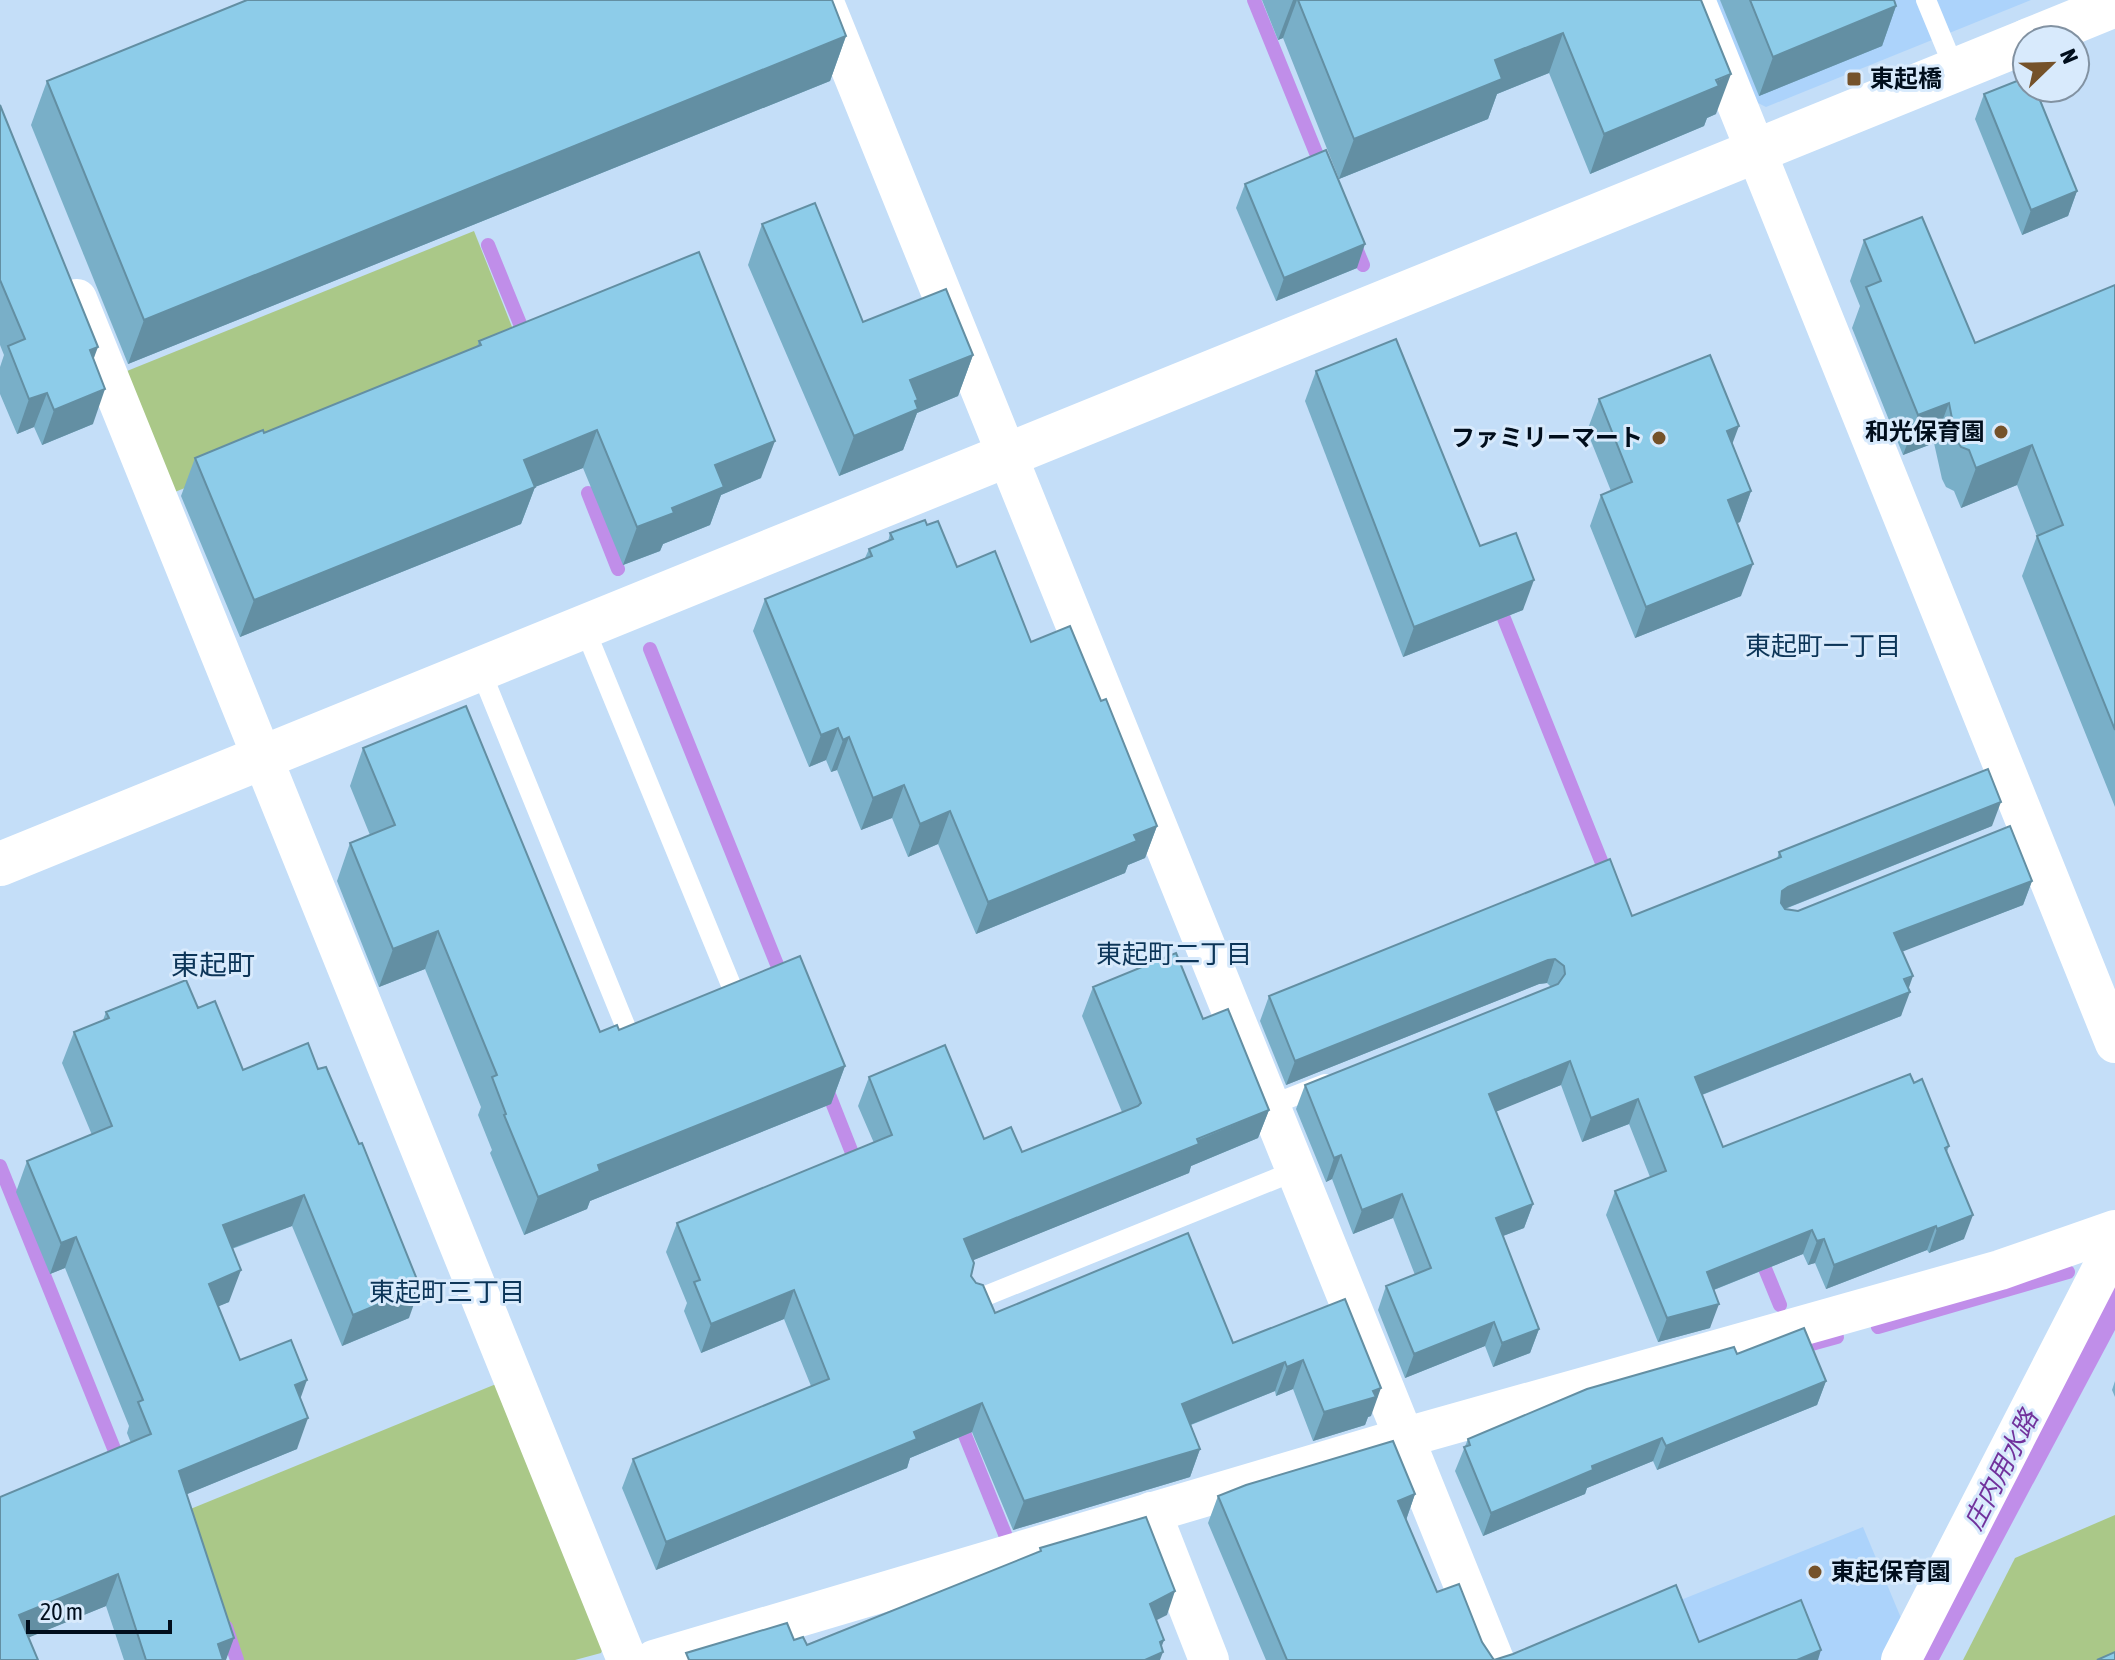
<svg xmlns="http://www.w3.org/2000/svg" width="2115" height="1660" viewBox="0 0 2115 1660" font-family="'Asap Condensed','Noto Sans JP',sans-serif">
<rect width="100%" height="100%" fill="#c4def8"/>
<g fill="#acd3fb">
<path d="M 1711,0 L 2031,0 L 1766,107 L 1752,100 Z"/>
<path d="M 1863,1527 L 1901,1618 L 1885,1660 L 1531,1660 Z"/>
</g>
<g fill="#aac888">
<path d="M 474,231 L 522,352 L 170,494 L 122,373 Z"/>
<path d="M 501,1382 L 607,1638 L 601,1653 L 575,1660 L 239,1660 L 188,1510 Z"/>
<path d="M 2115,1515 L 2115,1654 L 2102,1660 L 1963,1660 L 2015,1558 Z"/>
</g>
<path fill="#c08ee9" d="M 2115,1285 L 2115,1330 L 1939,1660 L 1918,1660 Z"/>
<g fill="none" stroke-linecap="round" stroke-linejoin="round">
<g stroke="#c08ee9" stroke-width="14">
<path d="M 1254,0 L 1323,170"/>
<path d="M 1353,241 L 1363,265"/>
<path d="M 488,245 L 527,341"/>
<path d="M 588,493 L 618,569"/>
<path d="M 1497,601 L 1608,878"/>
<path d="M 650,649 L 784,982"/>
<path d="M 826,1087 L 858,1168"/>
<path d="M 0,1166 L 121,1466"/>
<path d="M 1759,1254 L 1780,1305"/>
<path d="M 1878,1327 L 2068,1272"/>
<path d="M 1797,1348 L 1837,1337"/>
<path d="M 958,1418 L 1005,1534"/>
<path d="M 226,1627 L 237,1660"/>
</g>
<g stroke="#fff" stroke-width="20">
<path d="M 1926,0 L 1955,70"/>
<path d="M 584,627 L 736,997"/>
<path d="M 480,669 L 631,1040"/>
<path d="M 1269,1106 L 1325,1084"/>
<path d="M 973,1301 L 1295,1171"/>
</g>
<g stroke="#fff" stroke-width="40">
<path d="M 823,0 L 1494,1660"/>
<path d="M 1695,0 L 2115,1043"/>
<path d="M 77,299 L 627,1660"/>
<path d="M 1151,1512 L 1209,1660"/>
<path d="M 654,1660 L 1403,1438 L 2000,1270 L 2115,1230"/>
<path d="M 1901,1660 L 2105,1263 L 2115,1255"/>
</g>
<g stroke="#fff" stroke-width="44">
<path d="M 2029,40 L 2115,5"/>
<path d="M 0,864 L 2027,41"/>
</g>
</g>
<g fill="#79afc8">
<path d="M 1262,0 L 1701,0 L 1716,114 L 1707,118 L 1704,126 L 1590,174 L 1549,73 L 1497,94 L 1488,119 L 1339,179 L 1283,38 L 1278,40 Z"/>
<path d="M 1720,0 L 1894,0 L 1896,6 L 1882,46 L 1759,96 Z"/>
<path d="M 846,36 L 830,81 L 128,364 L 31,125 L 47,81 Z"/>
<path d="M 1984,94 L 2077,191 L 2068,216 L 2022,235 L 1975,119 Z"/>
<path d="M 0,105 L 93,359 L 93,424 L 42,445 L 34,427 L 17,434 L 0,394 L 0,367 L 4,355 L 0,345 Z"/>
<path d="M 1245,184 L 1357,268 L 1276,301 L 1236,208 Z"/>
<path d="M 762,224 L 863,322 L 973,355 L 958,396 L 917,413 L 903,450 L 839,476 L 748,265 Z"/>
<path d="M 1864,240 L 1975,343 L 2115,285 L 2115,807 L 2022,576 L 2037,536 L 2017,485 L 1961,508 L 1954,491 L 1946,487 L 1942,479 L 1934,443 L 1903,455 L 1852,328 L 1860,306 L 1850,281 Z"/>
<path d="M 479,341 L 761,478 L 721,495 L 710,525 L 663,544 L 660,551 L 623,565 L 583,468 L 535,487 L 521,524 L 240,637 L 181,496 L 195,458 L 264,433 L 477,347 Z"/>
<path d="M 1316,371 L 1523,610 L 1403,657 L 1305,401 Z"/>
<path d="M 1599,399 L 1732,445 L 1751,491 L 1740,522 L 1737,523 L 1741,596 L 1635,638 L 1590,526 L 1601,495 L 1611,491 L 1587,431 Z"/>
<path d="M 927,525 L 957,567 L 1031,642 L 1101,701 L 1157,826 L 1145,858 L 1128,865 L 1125,873 L 976,934 L 938,844 L 908,857 L 892,818 L 861,830 L 837,770 L 831,772 L 826,760 L 809,767 L 753,631 L 765,599 L 865,558 L 869,549 L 888,542 L 890,533 Z"/>
<path d="M 363,748 L 600,1032 L 619,1030 L 845,1066 L 831,1104 L 590,1201 L 587,1209 L 524,1235 L 490,1153 L 492,1150 L 478,1115 L 481,1107 L 425,969 L 379,987 L 337,881 L 350,843 L 370,835 L 350,786 Z"/>
<path d="M 1992,826 L 1785,909 L 1798,911 L 2032,881 L 2023,905 L 1902,951 L 1908,988 L 1901,1016 L 1702,1095 L 1723,1147 L 1914,1083 L 1949,1146 L 1947,1152 L 1964,1239 L 1929,1253 L 1927,1250 L 1826,1289 L 1815,1263 L 1808,1265 L 1803,1254 L 1714,1290 L 1710,1328 L 1658,1342 L 1606,1215 L 1615,1191 L 1650,1177 L 1629,1124 L 1582,1142 L 1561,1085 L 1496,1111 L 1533,1204 L 1524,1228 L 1503,1236 L 1539,1329 L 1530,1353 L 1493,1367 L 1485,1346 L 1405,1378 L 1378,1310 L 1386,1286 L 1415,1275 L 1393,1218 L 1353,1234 L 1332,1179 L 1326,1182 L 1296,1109 L 1305,1085 L 1551,987 L 1547,983 L 1539,984 L 1286,1085 L 1260,1021 L 1269,996 L 1632,916 L 1777,859 L 1779,852 Z"/>
<path d="M 1093,987 L 1203,1019 L 1269,1110 L 1258,1138 L 1191,1166 L 1189,1173 L 973,1260 L 971,1276 L 995,1313 L 1233,1343 L 1345,1299 L 1371,1416 L 1368,1417 L 1365,1425 L 1313,1441 L 1293,1389 L 1276,1396 L 1275,1391 L 1191,1425 L 1200,1449 L 1190,1477 L 1013,1530 L 972,1432 L 910,1458 L 907,1468 L 656,1570 L 622,1488 L 633,1459 L 811,1386 L 784,1319 L 701,1353 L 684,1311 L 687,1303 L 666,1252 L 677,1223 L 874,1143 L 858,1106 L 869,1077 L 984,1139 L 1022,1152 L 1122,1112 L 1082,1016 Z"/>
<path d="M 198,1008 L 243,1070 L 409,1318 L 342,1346 L 292,1226 L 232,1249 L 229,1302 L 218,1306 L 240,1360 L 300,1398 L 297,1449 L 187,1494 L 226,1660 L 124,1660 L 106,1606 L 29,1637 L 0,1660 L 131,1443 L 127,1433 L 129,1426 L 65,1268 L 50,1274 L 16,1192 L 27,1161 L 92,1135 L 62,1063 L 74,1032 L 103,1020 L 106,1012 Z"/>
<path d="M 1737,1354 L 1826,1381 L 1817,1405 L 1657,1470 L 1653,1461 L 1587,1488 L 1585,1494 L 1483,1536 L 1455,1471 L 1468,1439 Z"/>
<path d="M 2115,1381 L 2115,1397 L 2112,1390 Z"/>
<path d="M 1415,1494 L 1406,1520 L 1437,1592 L 1482,1642 L 1494,1660 L 1699,1642 L 1818,1660 L 1266,1660 L 1208,1523 L 1218,1496 Z"/>
</g>
<g fill="#638fa3">
<path d="M 1293,0 L 1297,0 L 1283,38 L 1278,40 Z"/>
<path d="M 1896,6 L 1882,46 L 1759,96 L 1773,57 Z"/>
<path d="M 1563,33 L 1549,73 L 1497,94 L 1488,119 L 1339,179 L 1354,139 L 1495,60 Z"/>
<path d="M 846,36 L 830,81 L 128,364 L 144,320 Z"/>
<path d="M 1731,74 L 1716,114 L 1707,118 L 1704,126 L 1590,174 L 1604,134 Z"/>
<path d="M 2077,191 L 2068,216 L 2022,235 L 2031,210 Z"/>
<path d="M 1365,244 L 1357,268 L 1276,301 L 1284,278 Z"/>
<path d="M 98,347 L 85,382 L 90,350 Z"/>
<path d="M 973,355 L 958,396 L 917,413 L 903,450 L 839,476 L 854,436 L 910,380 Z"/>
<path d="M 105,389 L 93,424 L 42,445 L 54,410 Z"/>
<path d="M 47,393 L 34,427 L 17,434 L 29,399 Z"/>
<path d="M 1949,403 L 1934,443 L 1903,455 L 1918,415 Z"/>
<path d="M 1739,426 L 1727,458 L 1727,431 Z"/>
<path d="M 597,430 L 583,468 L 535,487 L 521,524 L 240,637 L 254,600 L 524,460 Z"/>
<path d="M 775,441 L 761,478 L 721,495 L 710,525 L 663,544 L 660,551 L 623,565 L 637,527 L 672,508 L 715,465 Z"/>
<path d="M 2032,445 L 2017,485 L 1961,508 L 1976,468 Z"/>
<path d="M 1751,491 L 1740,522 L 1717,532 L 1728,500 Z"/>
<path d="M 1753,564 L 1741,596 L 1635,638 L 1646,607 Z"/>
<path d="M 1534,580 L 1523,610 L 1403,657 L 1414,627 Z"/>
<path d="M 838,728 L 826,760 L 809,767 L 821,735 Z"/>
<path d="M 849,737 L 837,770 L 831,772 L 843,740 Z"/>
<path d="M 904,785 L 892,818 L 861,830 L 873,798 Z"/>
<path d="M 2001,802 L 1992,826 L 1779,911 L 1782,891 L 1788,887 Z"/>
<path d="M 950,811 L 938,844 L 908,857 L 920,824 Z"/>
<path d="M 1157,826 L 1145,858 L 1128,865 L 1125,873 L 976,934 L 988,902 L 1134,835 Z"/>
<path d="M 2032,881 L 2023,905 L 1886,958 L 1894,933 Z"/>
<path d="M 438,931 L 425,969 L 379,987 L 393,949 Z"/>
<path d="M 1555,959 L 1547,983 L 1539,984 L 1286,1085 L 1295,1061 L 1548,960 Z"/>
<path d="M 1913,976 L 1907,993 L 1910,992 L 1901,1016 L 1686,1101 L 1695,1077 Z"/>
<path d="M 1570,1061 L 1561,1085 L 1481,1118 L 1489,1094 Z"/>
<path d="M 845,1066 L 831,1104 L 590,1201 L 587,1209 L 524,1235 L 538,1197 L 598,1165 Z"/>
<path d="M 1638,1099 L 1629,1124 L 1582,1142 L 1591,1118 Z"/>
<path d="M 1269,1110 L 1258,1138 L 1191,1166 L 1189,1173 L 954,1268 L 964,1239 Z"/>
<path d="M 1341,1155 L 1332,1179 L 1326,1182 L 1334,1158 Z"/>
<path d="M 1402,1194 L 1393,1218 L 1353,1234 L 1362,1210 Z"/>
<path d="M 304,1195 L 292,1226 L 211,1256 L 223,1225 Z"/>
<path d="M 1533,1204 L 1524,1228 L 1487,1242 L 1496,1218 Z"/>
<path d="M 1973,1215 L 1964,1239 L 1929,1253 L 1937,1229 Z"/>
<path d="M 1936,1226 L 1927,1250 L 1826,1289 L 1834,1265 Z"/>
<path d="M 1812,1230 L 1803,1254 L 1698,1296 L 1707,1272 Z"/>
<path d="M 76,1237 L 65,1268 L 50,1274 L 61,1243 Z"/>
<path d="M 1824,1239 L 1815,1263 L 1808,1265 L 1817,1241 Z"/>
<path d="M 241,1270 L 229,1302 L 198,1315 L 209,1284 Z"/>
<path d="M 420,1287 L 409,1318 L 342,1346 L 353,1315 Z"/>
<path d="M 794,1290 L 784,1319 L 701,1353 L 711,1324 Z"/>
<path d="M 1719,1304 L 1710,1328 L 1658,1342 L 1667,1318 Z"/>
<path d="M 1494,1322 L 1485,1346 L 1405,1378 L 1414,1354 Z"/>
<path d="M 1539,1329 L 1530,1353 L 1493,1367 L 1502,1343 Z"/>
<path d="M 1303,1360 L 1293,1389 L 1276,1396 L 1287,1367 Z"/>
<path d="M 1285,1362 L 1275,1391 L 1172,1432 L 1182,1404 Z"/>
<path d="M 307,1380 L 296,1411 L 295,1385 Z"/>
<path d="M 1826,1381 L 1817,1405 L 1657,1470 L 1666,1446 Z"/>
<path d="M 1381,1388 L 1371,1416 L 1368,1417 L 1365,1425 L 1313,1441 L 1324,1412 Z"/>
<path d="M 982,1403 L 972,1432 L 910,1458 L 907,1468 L 656,1570 L 666,1542 Z"/>
<path d="M 308,1418 L 297,1449 L 168,1502 L 179,1471 Z"/>
<path d="M 1662,1438 L 1653,1461 L 1587,1488 L 1585,1494 L 1483,1536 L 1491,1513 L 1592,1466 Z"/>
<path d="M 1200,1449 L 1190,1477 L 1013,1530 L 1024,1501 Z"/>
<path d="M 1415,1494 L 1406,1520 L 1398,1501 Z"/>
<path d="M 118,1574 L 106,1606 L 8,1646 L 19,1615 Z"/>
<path d="M 1175,1591 L 1167,1615 L 1141,1628 L 1150,1604 Z"/>
<path d="M 234,1638 L 226,1660 L 212,1660 L 218,1644 Z"/>
<path d="M 1164,1640 L 1159,1654 L 1163,1652 L 1160,1660 L 1145,1660 L 1160,1642 Z"/>
<path d="M 1821,1650 L 1818,1660 L 1797,1660 Z"/>
</g>
<g fill="#8dcce9" stroke="#638fa3" stroke-width="2">
<path d="M 247,0 L 832,0 L 846,36 L 144,320 L 47,81 Z"/>
<path d="M 1298,0 L 1701,0 L 1731,74 L 1716,80 L 1719,86 L 1604,134 L 1563,33 L 1495,60 L 1502,79 L 1354,139 Z"/>
<path d="M 1750,0 L 1894,0 L 1896,6 L 1773,57 Z"/>
<path d="M 2027,77 L 2027,88 L 2035,88 L 2077,191 L 2031,210 L 1984,94 Z"/>
<path d="M 0,105 L 98,347 L 90,350 L 105,389 L 54,410 L 47,393 L 29,399 L 8,346 L 25,339 L 0,280 Z"/>
<path d="M 1326,150 L 1365,244 L 1284,278 L 1245,184 Z"/>
<path d="M 815,203 L 863,322 L 946,289 L 973,355 L 910,380 L 918,400 L 915,401 L 918,409 L 854,436 L 762,224 Z"/>
<path d="M 1922,217 L 1975,343 L 2115,285 L 2115,730 L 2037,536 L 2063,525 L 2032,445 L 1976,468 L 1969,450 L 1961,447 L 1956,439 L 1949,403 L 1918,415 L 1866,287 L 1881,281 L 1864,240 Z"/>
<path d="M 699,252 L 775,441 L 715,465 L 724,487 L 672,508 L 674,513 L 637,527 L 597,430 L 524,460 L 535,487 L 254,600 L 195,458 L 263,430 L 264,433 L 481,345 L 479,341 Z"/>
<path d="M 1396,339 L 1480,546 L 1516,533 L 1534,580 L 1414,627 L 1316,371 Z"/>
<path d="M 1710,355 L 1739,426 L 1727,431 L 1751,491 L 1728,500 L 1753,564 L 1646,607 L 1601,495 L 1632,482 L 1599,399 Z"/>
<path d="M 925,520 L 927,525 L 938,521 L 957,567 L 995,551 L 1031,642 L 1070,626 L 1101,701 L 1106,699 L 1157,826 L 1134,835 L 1137,841 L 988,902 L 950,811 L 920,824 L 904,785 L 873,798 L 849,737 L 843,740 L 838,728 L 821,735 L 765,599 L 872,556 L 869,549 L 893,539 L 890,533 Z"/>
<path d="M 466,706 L 600,1032 L 617,1025 L 619,1030 L 800,956 L 845,1066 L 598,1165 L 600,1171 L 538,1197 L 504,1115 L 506,1114 L 492,1077 L 497,1075 L 438,931 L 393,949 L 350,843 L 395,825 L 363,748 Z"/>
<path d="M 1988,769 L 2001,802 L 1788,887 L 1782,891 L 1781,903 L 1785,909 L 1798,911 L 2010,826 L 2032,881 L 1894,933 L 1913,976 L 1904,979 L 1910,992 L 1695,1077 L 1723,1147 L 1910,1074 L 1914,1083 L 1922,1079 L 1949,1146 L 1945,1148 L 1973,1215 L 1937,1229 L 1936,1226 L 1834,1265 L 1824,1239 L 1817,1241 L 1812,1230 L 1707,1272 L 1719,1304 L 1667,1318 L 1615,1191 L 1666,1171 L 1638,1099 L 1591,1118 L 1570,1061 L 1489,1094 L 1533,1204 L 1496,1218 L 1539,1329 L 1502,1343 L 1494,1322 L 1414,1354 L 1386,1286 L 1431,1268 L 1402,1194 L 1362,1210 L 1341,1155 L 1334,1158 L 1305,1085 L 1558,984 L 1565,974 L 1564,966 L 1555,959 L 1548,960 L 1295,1061 L 1269,996 L 1610,859 L 1632,916 L 1781,857 L 1779,852 Z"/>
<path d="M 1176,953 L 1203,1019 L 1228,1009 L 1269,1110 L 1197,1139 L 1199,1144 L 964,1239 L 974,1263 L 971,1276 L 976,1283 L 983,1285 L 995,1313 L 1188,1233 L 1233,1343 L 1345,1299 L 1381,1388 L 1373,1391 L 1376,1397 L 1324,1412 L 1303,1360 L 1287,1367 L 1285,1362 L 1182,1404 L 1200,1449 L 1024,1501 L 982,1403 L 914,1432 L 917,1439 L 666,1542 L 633,1459 L 829,1379 L 794,1290 L 711,1324 L 694,1282 L 700,1280 L 677,1223 L 892,1135 L 869,1077 L 945,1045 L 984,1139 L 1011,1127 L 1022,1152 L 1138,1106 L 1141,1103 L 1093,987 Z"/>
<path d="M 186,980 L 198,1008 L 215,1001 L 243,1070 L 308,1043 L 318,1069 L 326,1067 L 359,1144 L 362,1143 L 420,1287 L 353,1315 L 304,1195 L 223,1225 L 241,1270 L 209,1284 L 240,1360 L 291,1340 L 307,1380 L 295,1385 L 308,1418 L 179,1471 L 234,1638 L 218,1644 L 223,1660 L 146,1660 L 118,1574 L 19,1615 L 38,1660 L 0,1660 L 0,1497 L 151,1434 L 138,1402 L 143,1400 L 76,1237 L 61,1243 L 27,1161 L 112,1126 L 74,1032 L 109,1018 L 106,1012 Z"/>
<path d="M 1804,1328 L 1826,1381 L 1666,1446 L 1662,1438 L 1592,1466 L 1593,1470 L 1491,1513 L 1464,1447 L 1470,1445 L 1468,1439 L 1587,1389 L 1734,1347 L 1737,1354 Z"/>
<path d="M 1393,1441 L 1415,1494 L 1398,1501 L 1437,1592 L 1459,1584 L 1482,1642 L 1494,1660 L 1513,1654 L 1676,1585 L 1699,1642 L 1801,1600 L 1821,1650 L 1797,1660 L 1287,1660 L 1218,1496 L 1246,1485 Z"/>
<path d="M 1146,1517 L 1175,1591 L 1150,1604 L 1164,1640 L 1160,1642 L 1163,1652 L 1145,1660 L 689,1660 L 686,1653 L 787,1623 L 794,1640 L 803,1637 L 807,1645 L 1041,1551 L 1040,1548 Z"/>
<path d="M 2115,1652 L 2115,1660 L 2097,1660 Z"/>
</g>
<g fill="#75522a" stroke="#d8eafc" stroke-width="3">
<rect x="1846" y="71" width="16" height="16" rx="4"/>
<circle cx="2001" cy="432" r="8"/>
<circle cx="1659" cy="438" r="8"/>
<circle cx="1815" cy="1572" r="8"/>
</g>
<g text-anchor="middle" stroke-width="6" stroke-linejoin="round" paint-order="stroke">
<g font-size="24" font-weight="bold" fill="#010e1c" stroke="#d8eafc" text-anchor="start">
<text x="1870" y="87">東起橋</text>
<text x="1985" y="440" text-anchor="end">和光保育園</text>
<text x="1643" y="446" text-anchor="end">ファミリーマート</text>
<text x="1831" y="1580">東起保育園</text>
</g>
<g font-size="26" fill="#0c3558" stroke="#d8eafc">
<text x="1823" y="655">東起町一丁目</text>
<text x="1174" y="963">東起町二丁目</text>
<text x="447" y="1301">東起町三丁目</text>
</g>
<g font-size="26" font-style="italic" fill="#71329c" stroke="#d8eafc">
<text transform="translate(2001 1470) rotate(-63)" y="9">庄内用水路</text>
</g>
<g font-size="28" fill="#0c3558" stroke="#d8eafc">
<text x="213" y="975">東起町</text>
</g>
</g>
<g transform="translate(2051 64) rotate(67)"><circle r="38" fill="#d8eafc" stroke="#8292a2" stroke-width="2"/>
<path d="M0-6L14 30L0 20L-14 30Z" fill="#75522a"/>
<text y="-12" font-size="22" font-weight="bold" text-anchor="middle" fill="#010e1c">N</text>
</g>
<path d="M28 1620v12h142v-12" fill="none" stroke="#010e1c" stroke-width="4"/>
<text x="40" y="1620" font-size="24" fill="#010e1c" stroke="#d8eafc" stroke-width="6" paint-order="stroke">20 m</text>
</svg>
